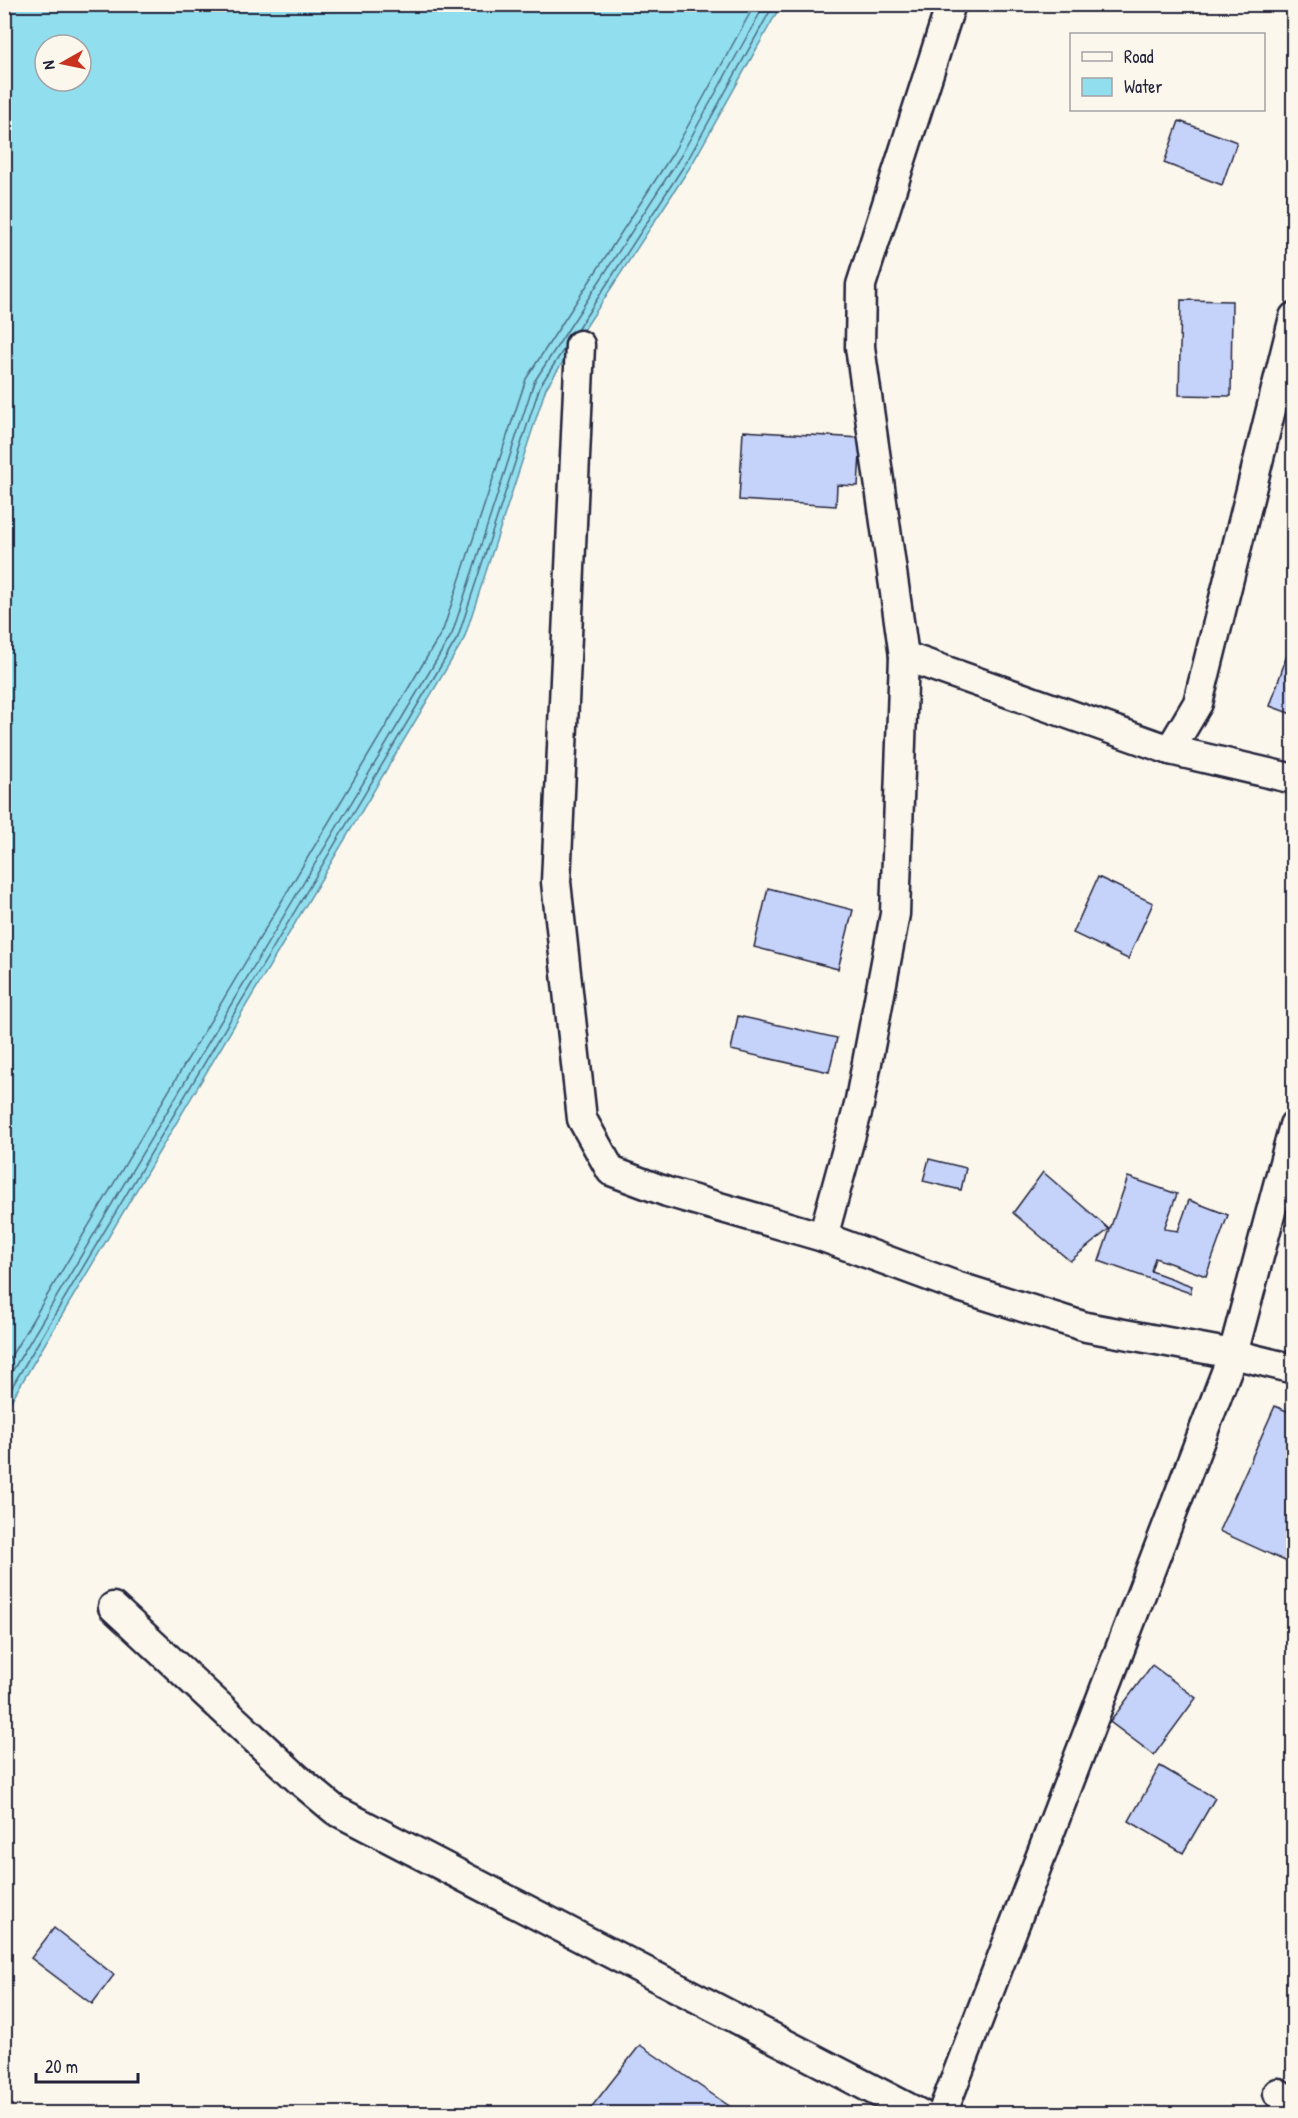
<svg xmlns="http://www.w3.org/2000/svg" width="1298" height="2118" viewBox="0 0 1298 2118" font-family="'Patrick Hand',sans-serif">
<rect width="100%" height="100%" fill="#fbf7ec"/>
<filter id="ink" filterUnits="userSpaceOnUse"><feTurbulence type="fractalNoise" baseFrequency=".0167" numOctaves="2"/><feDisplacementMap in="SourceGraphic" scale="12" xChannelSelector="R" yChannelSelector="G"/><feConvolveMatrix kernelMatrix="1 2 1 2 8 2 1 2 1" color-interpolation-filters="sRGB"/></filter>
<g filter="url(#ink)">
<path fill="#90deee" stroke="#6493a6" stroke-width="1.5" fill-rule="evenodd" d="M 5,5 L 781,5 L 692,164 L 546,388 L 464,639 L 5,1411 ZM 45,45 L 81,45 L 81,81 L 45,81 Z"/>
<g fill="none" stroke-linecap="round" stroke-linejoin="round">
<g stroke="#4e6d83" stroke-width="1.5">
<path d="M 577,330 L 687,161 L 774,4"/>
<path d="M 4,1368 L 443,630 L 526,379 L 673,153 L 755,4"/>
<path d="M 4,1385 L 452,634 L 534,382 L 680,157 L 765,4"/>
<path d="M 4,1400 L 458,637 L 540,386 L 564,349"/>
</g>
</g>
<g fill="#c5d2f9" stroke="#22223b" stroke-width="1.5">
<path d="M 1179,121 L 1237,142 L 1222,185 L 1164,163 Z"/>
<path d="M 1181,300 L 1232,301 L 1231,396 L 1179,395 Z"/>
<path d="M 743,431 L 861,438 L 858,486 L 837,485 L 836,506 L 739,500 Z"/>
<path d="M 1288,652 L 1294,654 L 1294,715 L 1270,706 Z"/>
<path d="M 1098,877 L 1153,903 L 1128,959 L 1073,933 Z"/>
<path d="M 768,888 L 853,910 L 838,969 L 754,947 Z"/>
<path d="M 738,1016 L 837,1038 L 829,1072 L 731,1050 Z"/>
<path d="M 929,1159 L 966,1168 L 961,1190 L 923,1181 Z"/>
<path d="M 1043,1172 L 1109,1229 L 1070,1261 L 1013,1213 Z"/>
<path d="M 1128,1177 L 1177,1194 L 1164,1229 L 1178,1231 L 1189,1200 L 1228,1215 L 1206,1276 L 1155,1258 L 1151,1271 L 1192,1286 L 1190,1293 L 1099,1261 Z"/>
<path d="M 1275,1406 L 1294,1414 L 1294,1565 L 1219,1531 Z"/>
<path d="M 1152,1665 L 1196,1698 L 1154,1755 L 1110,1722 Z"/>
<path d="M 1160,1766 L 1215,1798 L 1183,1853 L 1129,1821 Z"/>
<path d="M 54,1928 L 114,1975 L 92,2004 L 31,1958 Z"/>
<path d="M 640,2045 L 741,2114 L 586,2114 Z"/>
</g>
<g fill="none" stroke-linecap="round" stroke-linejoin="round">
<g stroke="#22223b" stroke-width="33">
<g id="minor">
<path d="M 580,345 L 556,882 L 582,1119 L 611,1171 L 667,1192 L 823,1237 L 956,1286 L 1086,1327 L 1233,1354 L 1294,1369"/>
<path d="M 904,656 L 1170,750 L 1294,779"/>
<path d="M 1170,750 L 1198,703 L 1294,317"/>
<path d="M 823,1237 L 859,1105 L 895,914 L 904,656 L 860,347 L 861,285 L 951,4"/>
<path d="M 113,1607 L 298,1779 L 335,1810 L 920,2114"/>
<path d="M 1278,2093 L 1294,2104"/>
<path d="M 942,2114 L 1233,1354 L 1294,1125"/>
</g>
</g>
<use href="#minor" stroke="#fbf7ec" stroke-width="28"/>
</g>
</g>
<rect width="1298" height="2118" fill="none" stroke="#fbf7ec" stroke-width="24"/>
<rect x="12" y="12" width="1274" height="2094" fill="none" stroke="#22223b" stroke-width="2" filter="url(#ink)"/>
<rect x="1070" y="33" width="195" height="78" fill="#fbf7ec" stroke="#a4a2a5" stroke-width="1.5"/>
<rect x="1082" y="52" width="30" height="9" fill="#fbf7ec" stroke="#a4a2a5" stroke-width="1.5"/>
<text x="1124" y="63" font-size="18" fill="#22223b">Road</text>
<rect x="1082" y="78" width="30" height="18" fill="#90deee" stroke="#a4a2a5" stroke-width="1.5"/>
<text x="1124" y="93" font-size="18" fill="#22223b">Water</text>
<g transform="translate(63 63) rotate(261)"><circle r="28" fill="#fbf7ec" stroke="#a4a2a5" stroke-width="1.5"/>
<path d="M0-4.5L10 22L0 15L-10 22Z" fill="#c8321e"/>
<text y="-9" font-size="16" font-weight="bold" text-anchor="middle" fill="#22223b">N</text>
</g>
<path d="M36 2073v9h102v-9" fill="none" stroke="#22223b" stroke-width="3"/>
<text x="45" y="2073" font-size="18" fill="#22223b" stroke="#fbf7ec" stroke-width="4.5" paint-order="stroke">20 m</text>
</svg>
